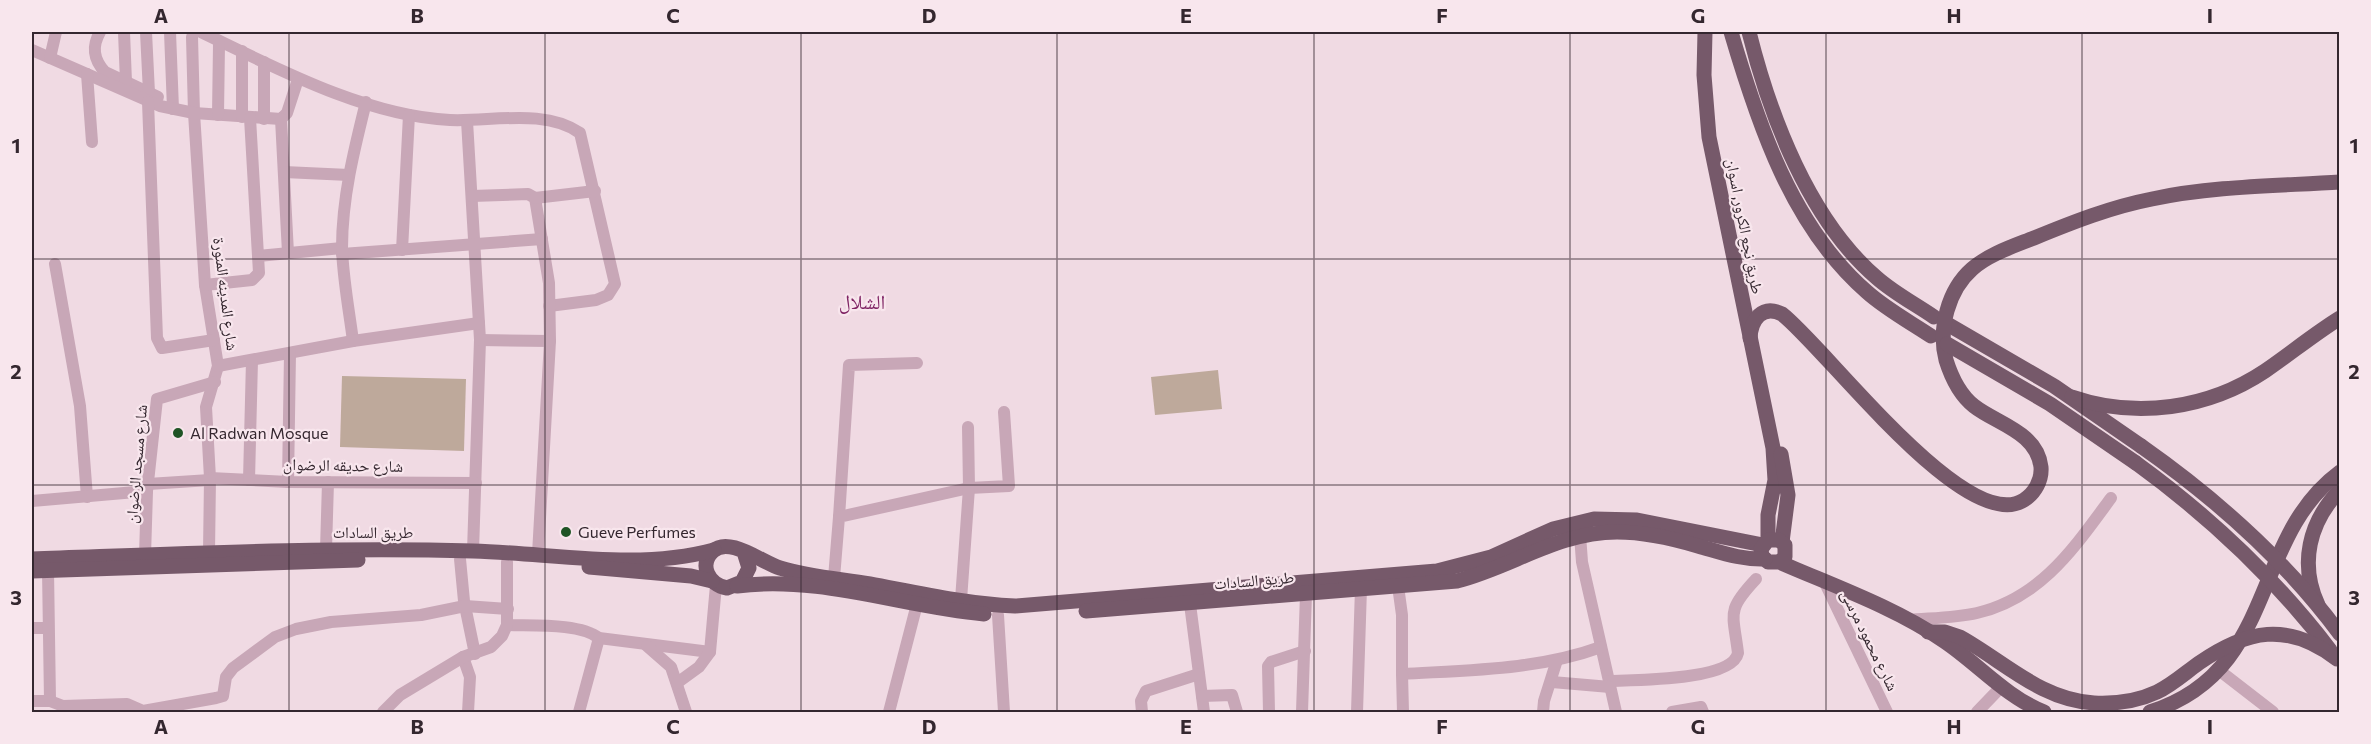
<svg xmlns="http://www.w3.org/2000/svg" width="2371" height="744" viewBox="0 0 2371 744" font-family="Commissioner,'Noto Naskh Arabic',sans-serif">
<rect width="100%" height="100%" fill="#f0dae3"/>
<g fill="#bea99b">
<path d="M 1218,370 L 1222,409 L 1155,415 L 1151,377 Z"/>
<path d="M 342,376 L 466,379 L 464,451 L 340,447 Z"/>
</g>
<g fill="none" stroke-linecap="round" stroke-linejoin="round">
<g stroke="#c8a7b7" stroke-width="12">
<path d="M 100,32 C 92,46 93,59 105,72 L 158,97"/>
<path d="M 124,32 L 126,82"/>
<path d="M 146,32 L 149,93"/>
<path d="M 170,32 L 173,109"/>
<path d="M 201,32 C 276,68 366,116 450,120 C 490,122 545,108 580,133 L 615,284 L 608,295 L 596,300 L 549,306"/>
<path d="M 192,37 L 194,113 L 205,285 L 218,366 L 206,407 L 210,478 L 209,553"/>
<path d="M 32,50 L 160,106 L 194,113 L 281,119 L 287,113 L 298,79"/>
<path d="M 242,51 L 242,117"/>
<path d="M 50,58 L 56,32"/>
<path d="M 264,62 L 264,119"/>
<path d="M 87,74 L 92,142"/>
<path d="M 148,102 L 157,338 L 162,348 L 214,340"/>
<path d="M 218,115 L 219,44"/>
<path d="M 281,119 L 288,253"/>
<path d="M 467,121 L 480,340 L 473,551"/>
<path d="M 284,172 L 349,175"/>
<path d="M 472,196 L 528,194 L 535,198 L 549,283 L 550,341 L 538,554"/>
<path d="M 535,198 L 595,191"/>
<path d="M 402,250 L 409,115"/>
<path d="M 342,254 L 542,239"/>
<path d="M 258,256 L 342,248"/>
<path d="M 55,264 L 80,406 L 87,497"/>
<path d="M 205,285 L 252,280 L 259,273 L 250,118"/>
<path d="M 480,340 L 550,341"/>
<path d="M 353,341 C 349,310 343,279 342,248 C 342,198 354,150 366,102"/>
<path d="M 218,366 L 353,341 L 479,323"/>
<path d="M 210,478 L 288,482 L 476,483"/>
<path d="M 249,480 L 252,360"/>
<path d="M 288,482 L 290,353"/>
<path d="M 148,484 L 210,480"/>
<path d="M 32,501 L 147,491"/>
<path d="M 839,517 L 849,365 L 917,363"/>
<path d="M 1580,535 L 1582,562 L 1616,712"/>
<path d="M 326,550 L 328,482"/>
<path d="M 145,556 L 147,491 L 157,399 L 215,382"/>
<path d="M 460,559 L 464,601 L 475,654"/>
<path d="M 834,578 L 839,517 L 969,488 L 1009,486 L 1004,412"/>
<path d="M 1824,581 L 1887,712"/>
<path d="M 1398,586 L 1402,615 L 1402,674 C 1469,670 1538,670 1601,647"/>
<path d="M 961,600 L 969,488 L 968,427"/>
<path d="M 1190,604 L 1204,712"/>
<path d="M 998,615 L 1004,712"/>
<path d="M 1908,620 C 1930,618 1955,618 1977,613 C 2041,598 2074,548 2111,498"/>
<path d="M 507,625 C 532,626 580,623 599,638 L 710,652"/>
<path d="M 32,628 L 48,628"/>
<path d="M 647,646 L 671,667 L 686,712"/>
<path d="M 463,657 L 470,677 L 468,712"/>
<path d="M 2220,671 L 2273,712"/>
<path d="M 1402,674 L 1403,712"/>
<path d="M 1609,681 C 1634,680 1732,681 1738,653 C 1733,612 1726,611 1756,579"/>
<path d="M 1552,682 L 1610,687"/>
<path d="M 677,683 L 699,667 L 710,652 L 716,585"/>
<path d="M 1202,696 L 1232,695 L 1237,712"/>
<path d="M 32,701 L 50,701 L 48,570"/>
<path d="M 50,701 L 63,706 L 127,704 L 143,711 L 216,698 L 223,696 L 226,677 L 233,668 L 275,637 L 296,629 L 331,622 L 421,615 L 465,606 L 508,609"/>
<path d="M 383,712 L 400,695 L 463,657 L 491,647 L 502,636 L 507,625 L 507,562"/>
<path d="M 579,712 L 599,638"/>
<path d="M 889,712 L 917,604"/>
<path d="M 1142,712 L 1141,701 L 1146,691 L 1199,674"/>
<path d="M 1269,712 L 1268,666 L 1271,662 L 1305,651"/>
<path d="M 1302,712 L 1306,594"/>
<path d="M 1357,712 L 1361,588"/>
<path d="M 1543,712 L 1544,701 L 1557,660"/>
<path d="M 1672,712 L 1701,707 L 1703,712"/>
<path d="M 1977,712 L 2002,686"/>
</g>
<g stroke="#76596a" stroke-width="15">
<path d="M 1705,32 L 1704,75 L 1709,137 L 1773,448 L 1775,480 L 1768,515 L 1768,540"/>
<path d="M 1731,32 C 1758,124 1792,227 1867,292 C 1886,309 1910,322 1931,336"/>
<path d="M 1749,32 C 1770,116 1809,220 1877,278 C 1894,293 1915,304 1934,317"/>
<path d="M 1949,325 L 2054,386 L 2141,446"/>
<path d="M 1750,338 C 1751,320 1762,304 1782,314 C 1825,347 1966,537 2024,500 C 2035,493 2042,480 2041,467 C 2037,432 1997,424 1974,406 C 1960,395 1951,376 1946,360 C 1938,329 1948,290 1972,269 C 1989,254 2014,246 2034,238 C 2073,222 2111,207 2152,199 C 2213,186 2277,186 2340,182"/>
<path d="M 1947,344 L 2050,404 L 2136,463"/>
<path d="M 2072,397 C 2136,419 2208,409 2265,371 C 2290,354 2314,334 2340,318"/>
<path d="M 1781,454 L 1788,495 L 1782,542"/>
<path d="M 744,552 L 749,568 L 742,582 L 727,588 C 709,585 698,565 713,551 C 729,536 761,562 780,568 C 809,577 840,579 870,584 C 918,593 966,604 1015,606 L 1437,571 L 1491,557 L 1553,529 L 1594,519 L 1637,520 L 1763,545"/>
<path d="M 32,559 C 179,554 326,547 473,551 C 552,553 636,571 714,550"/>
<path d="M 1779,562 L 1785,557 L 1785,545 L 1779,540 L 1768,540 L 1761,549 L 1762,556 L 1768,562 L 1779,562 C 1834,586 1894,607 1944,641 C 1977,663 2006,697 2044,712"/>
<path d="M 589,567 L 691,576 L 712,581"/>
<path d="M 32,571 L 358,560"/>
<path d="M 737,586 C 820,575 903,607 984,614"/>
<path d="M 2318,605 C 2299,564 2309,522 2340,490"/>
<path d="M 1086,611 L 1457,581 C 1512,567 1558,532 1617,532 C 1644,532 1671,538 1698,546 C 1720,552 1741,560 1765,559"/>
<path d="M 2150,712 C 2279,671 2249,539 2340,472"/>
</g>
<g stroke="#76596a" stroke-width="15">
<path d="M 2141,446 C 2215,498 2286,561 2340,634"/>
<path d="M 2136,463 C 2209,516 2275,578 2330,650"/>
<path d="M 1928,632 L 1945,632 L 1960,637 C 2005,662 2041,700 2094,703 C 2115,704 2138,701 2157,692 C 2172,685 2185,673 2199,663 C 2247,630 2287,621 2337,659"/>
</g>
</g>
<path fill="none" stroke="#34272f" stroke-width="1.5" stroke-opacity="0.55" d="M 289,32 L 289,712M 545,32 L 545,712M 801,32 L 801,712M 1057,32 L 1057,712M 1314,32 L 1314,712M 1570,32 L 1570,712M 1826,32 L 1826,712M 2082,32 L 2082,712M 32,259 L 2340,259M 32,485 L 2340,485"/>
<g fill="#1f5425" stroke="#f8e6ed" stroke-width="2">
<circle cx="178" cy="433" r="6"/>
<circle cx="566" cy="532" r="6"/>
</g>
<g text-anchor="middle" stroke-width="4.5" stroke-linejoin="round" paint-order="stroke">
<g font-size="16" fill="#34272f" stroke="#f8e6ed">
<text transform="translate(1745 226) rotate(79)" y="6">طريق نجع الكرور, اسوان</text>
<text transform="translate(226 294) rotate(83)" y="6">شارع المدينه المنورة</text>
<text transform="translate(136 464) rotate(-85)" y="6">شارع مسجد الرضوان</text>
<text transform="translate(343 465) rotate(1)" y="6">شارع حديقه الرضوان</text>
<text x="373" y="538">طريق السادات</text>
<text transform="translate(1254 580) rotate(-5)" y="6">طريق السادات</text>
<text transform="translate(1870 640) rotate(64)" y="6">شارع محمود مرسى</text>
</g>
<g font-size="16" fill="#34272f" stroke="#f8e6ed" text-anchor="start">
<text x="190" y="439">Al Radwan Mosque</text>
<text x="578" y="538">Gueve Perfumes</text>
</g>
<g font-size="20" fill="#7f2464" stroke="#f8e6ed">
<text x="862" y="309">الشلال</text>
</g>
</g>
<rect width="2371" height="744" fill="none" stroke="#f8e6ed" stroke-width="66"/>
<rect x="33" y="33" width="2305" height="678" fill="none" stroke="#34272f" stroke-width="2"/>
<g font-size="20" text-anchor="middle" font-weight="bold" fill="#34272f">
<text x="161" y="23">A</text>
<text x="417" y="23">B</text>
<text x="673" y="23">C</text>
<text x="929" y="23">D</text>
<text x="1186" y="23">E</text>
<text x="1442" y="23">F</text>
<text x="1698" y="23">G</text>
<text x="1954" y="23">H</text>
<text x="2210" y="23">I</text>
<text x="16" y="153">1</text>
<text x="2354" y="153">1</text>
<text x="16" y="379">2</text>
<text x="2354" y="379">2</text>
<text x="16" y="605">3</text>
<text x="2354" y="605">3</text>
<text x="161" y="734">A</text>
<text x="417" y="734">B</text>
<text x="673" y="734">C</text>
<text x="929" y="734">D</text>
<text x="1186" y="734">E</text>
<text x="1442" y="734">F</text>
<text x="1698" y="734">G</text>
<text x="1954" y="734">H</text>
<text x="2210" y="734">I</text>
</g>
</svg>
